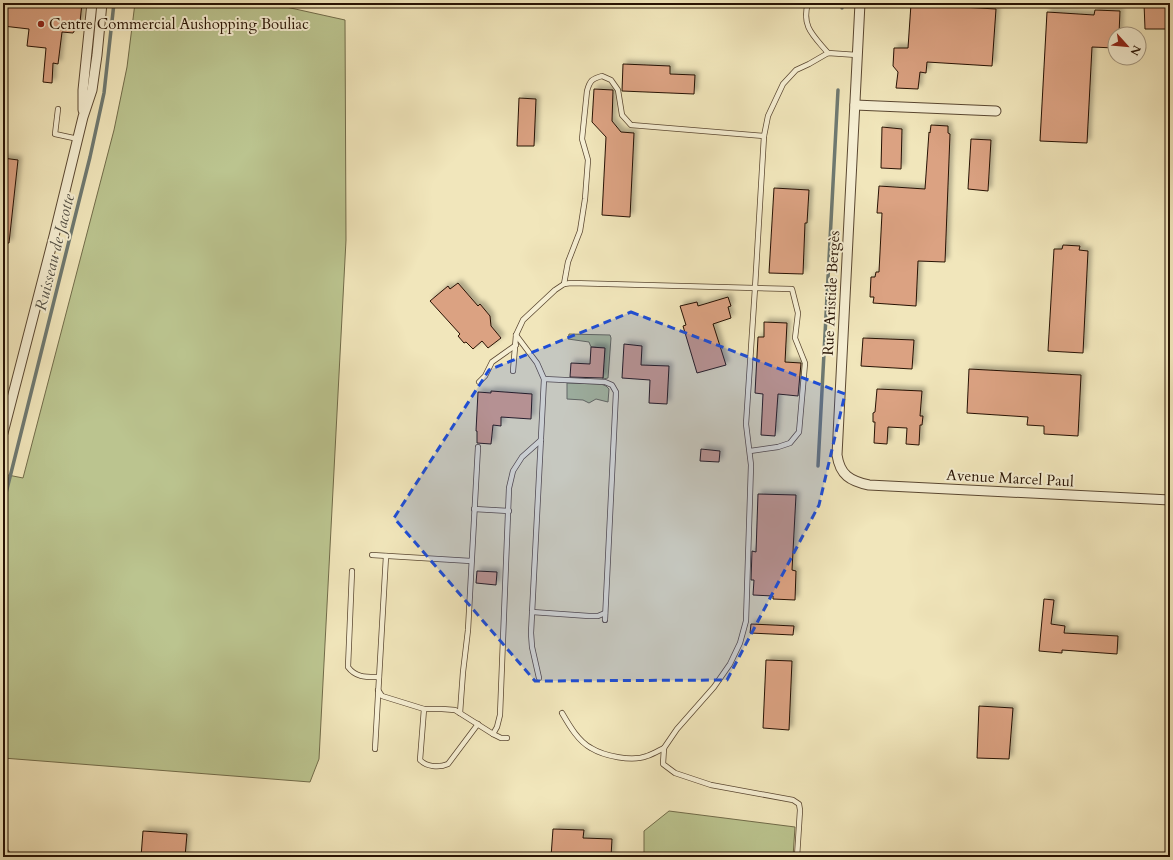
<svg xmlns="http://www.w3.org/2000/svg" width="1173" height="860" viewBox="0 0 1173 860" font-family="Cardo,serif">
<defs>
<filter id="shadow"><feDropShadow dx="3.5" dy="-3.5" stdDeviation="2" flood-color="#0004"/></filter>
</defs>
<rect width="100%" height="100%" fill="#f1e6bb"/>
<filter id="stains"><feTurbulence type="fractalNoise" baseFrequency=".005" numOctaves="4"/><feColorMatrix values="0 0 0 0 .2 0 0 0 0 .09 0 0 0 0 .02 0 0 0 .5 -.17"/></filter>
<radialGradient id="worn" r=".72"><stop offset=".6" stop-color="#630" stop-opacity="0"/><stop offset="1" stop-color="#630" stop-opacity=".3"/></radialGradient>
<g fill="#bbc48f" stroke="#716b49">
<path d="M 135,3 L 268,3 L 345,20 L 346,240 L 319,759 L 310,782 L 3,758 L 3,474 L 23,478 L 114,130 L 127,67 Z"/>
<path d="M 569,334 L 610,335 L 611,338 L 608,378 L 603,379 L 604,348 L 591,347 L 589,342 L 568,339 Z"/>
<path d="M 567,383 L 601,384 L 606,386 L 609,389 L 608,402 L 596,399 L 589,403 L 583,400 L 567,399 Z"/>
<path d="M 669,811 L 795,827 L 793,857 L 644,857 L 644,831 Z"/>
</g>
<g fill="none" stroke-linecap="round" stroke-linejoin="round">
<g stroke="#6e7971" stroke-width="3.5">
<path d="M 842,8 L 842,3"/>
<path d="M 818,466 L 838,90"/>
<path d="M 3,505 L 90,157 L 104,93 L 114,3"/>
</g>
</g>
<g fill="#dba282" stroke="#271203" filter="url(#shadow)">
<path d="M 3,3 L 82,3 L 80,22 L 73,33 L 62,32 L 58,64 L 53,63 L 52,83 L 43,82 L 46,48 L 27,46 L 29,29 L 3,26 Z"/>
<path d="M 1144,3 L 1170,3 L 1170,29 L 1145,29 Z"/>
<path d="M 911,4 L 996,9 L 992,66 L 927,62 L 926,73 L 920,72 L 918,89 L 896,88 L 898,72 L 893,66 L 894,48 L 908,48 Z"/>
<path d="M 1095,10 L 1120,11 L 1119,34 L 1115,34 L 1115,48 L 1092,47 L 1087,143 L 1040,141 L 1047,12 L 1094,15 Z"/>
<path d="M 623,64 L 670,66 L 670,74 L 695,75 L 694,94 L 622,91 Z"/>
<path d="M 594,89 L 613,90 L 612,121 L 621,132 L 634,133 L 630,217 L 602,215 L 606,137 L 592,122 Z"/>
<path d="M 519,98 L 536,99 L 534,146 L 517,146 Z"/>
<path d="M 931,125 L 948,126 L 948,133 L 950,134 L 945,262 L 918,261 L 916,306 L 873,303 L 874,297 L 870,297 L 871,277 L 875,277 L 876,272 L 879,272 L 882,213 L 877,213 L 879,186 L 925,189 L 929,132 L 930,133 Z"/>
<path d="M 882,127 L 902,129 L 901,169 L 881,168 Z"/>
<path d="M 971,139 L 991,140 L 988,191 L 968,189 Z"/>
<path d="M 3,158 L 18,160 L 9,243 L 3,243 Z"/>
<path d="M 774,188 L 809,190 L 807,223 L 805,223 L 803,274 L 769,273 Z"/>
<path d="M 1063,245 L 1080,246 L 1079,250 L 1088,251 L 1083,353 L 1048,351 L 1054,249 L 1062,249 Z"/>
<path d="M 458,283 L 478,306 L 480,304 L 490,316 L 491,326 L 501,338 L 488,348 L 482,341 L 473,349 L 466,342 L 464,343 L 458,336 L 460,334 L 430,301 L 448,286 L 450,289 Z"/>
<path d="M 728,297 L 731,306 L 728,307 L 731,318 L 713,324 L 726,365 L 697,373 L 683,326 L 686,325 L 680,306 L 697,302 L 698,306 Z"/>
<path d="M 764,322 L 787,323 L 785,362 L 801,363 L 798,396 L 778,394 L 775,436 L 761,435 L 763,394 L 755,393 L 758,337 L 764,337 Z"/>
<path d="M 863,338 L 914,340 L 912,369 L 861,366 Z"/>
<path d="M 624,344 L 642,346 L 641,365 L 669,366 L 667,404 L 649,403 L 650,380 L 622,378 Z"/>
<path d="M 591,347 L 605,348 L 603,378 L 570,377 L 571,363 L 590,364 Z"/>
<path d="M 969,369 L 1081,375 L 1078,436 L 1044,434 L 1044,426 L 1027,425 L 1028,417 L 967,413 Z"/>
<path d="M 877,389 L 922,391 L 920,416 L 923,416 L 922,425 L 920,425 L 919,445 L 906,444 L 907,428 L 888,427 L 887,444 L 874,443 L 875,422 L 873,422 L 873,413 L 875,412 Z"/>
<path d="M 491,391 L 532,394 L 531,419 L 501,417 L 501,426 L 493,425 L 491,444 L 477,443 L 477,431 L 476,431 L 478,392 L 491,393 Z"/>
<path d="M 701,449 L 720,451 L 719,462 L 700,461 Z"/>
<path d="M 758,494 L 796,495 L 792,570 L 796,571 L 795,600 L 773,599 L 773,596 L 753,595 L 754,580 L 751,580 L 752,551 L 756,552 Z"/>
<path d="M 477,571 L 497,572 L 496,585 L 476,583 Z"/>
<path d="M 1044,599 L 1054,600 L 1051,624 L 1065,626 L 1064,633 L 1118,636 L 1117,654 L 1062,650 L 1062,653 L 1039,651 Z"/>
<path d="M 751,624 L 794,626 L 793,635 L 750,633 Z"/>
<path d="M 766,660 L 792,661 L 789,730 L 763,728 Z"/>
<path d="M 979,706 L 1013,708 L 1009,759 L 977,758 Z"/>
<path d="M 553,829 L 584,830 L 583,838 L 612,839 L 611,857 L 551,857 Z"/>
<path d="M 143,831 L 187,834 L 185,857 L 141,857 Z"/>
</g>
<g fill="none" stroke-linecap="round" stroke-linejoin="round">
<g stroke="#5a4731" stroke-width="6">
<g id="service">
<path d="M 808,3 C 801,27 814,36 828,53"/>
<path d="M 58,109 L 55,134 L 78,139"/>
<path d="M 564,284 L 568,262 L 580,231 L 585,199 L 588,160 L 582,139 L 587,91 C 590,80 592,79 602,76 L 611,80 L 618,90 L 622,115 L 631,125 L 764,136"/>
<path d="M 516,335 L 537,363 L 544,379 L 531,633 L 532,647 L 539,678"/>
<path d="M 513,371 L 516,335 L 523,320 L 555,290 L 564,284 L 571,283 L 792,289 L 798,313 L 795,338 L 805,363 L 799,432 L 790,443 L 778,447 L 750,451"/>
<path d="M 544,379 L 605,382 L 612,385 L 616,392 L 605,620"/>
<path d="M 479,382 L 485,376 L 492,362 L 516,345"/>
<path d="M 474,509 L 509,511"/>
<path d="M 372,555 L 471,561"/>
<path d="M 352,571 L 348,667 C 356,678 367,677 379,677"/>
<path d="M 532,612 L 589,616 L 598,616 L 605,613"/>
<path d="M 378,690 L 382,696 L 424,709 L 442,709 L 455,710 L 493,734 L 501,738 L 507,738"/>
<path d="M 424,709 L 420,760 C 427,767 439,768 448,764 L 478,724"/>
<path d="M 460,713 L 463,672 L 468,630 L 478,447"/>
<path d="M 562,713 C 569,725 578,741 591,748 C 604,756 632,762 647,756 C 653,754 658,751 664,748"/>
<path d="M 493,734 L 497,727 L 500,715 L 509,488 L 513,471 L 522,457 L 541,440"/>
<path d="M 375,749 L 386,556"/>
<path d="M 797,857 L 800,810 L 799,804 L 793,800 L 711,785 L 675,773 L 663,764 L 664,748 L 677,729 L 714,687 L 730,664 L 740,643 L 746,621 L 751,465 L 746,424 L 755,288 L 764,136 L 768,116 L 783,84 L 796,70 L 809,64 L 828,53 L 857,55"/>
</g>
</g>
<g stroke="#5a4731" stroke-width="11">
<g id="minor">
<path d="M 860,3 L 837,455 C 840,475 850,481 869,485 L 1170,500"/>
<path d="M 855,105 L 996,111"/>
<path d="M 83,110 L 83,90 L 92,3"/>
<path d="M 3,433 L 54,236 L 83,117 L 92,90 L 97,55 L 102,3"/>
<path d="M 3,852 L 7,857"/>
</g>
</g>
<use href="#service" stroke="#f6efd3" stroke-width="4.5"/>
<use href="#minor" stroke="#f6efd3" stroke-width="9"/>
</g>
<path fill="#1d4ed8" fill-opacity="0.2" stroke="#1d4ed8" stroke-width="3" stroke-dasharray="8 5" stroke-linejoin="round" d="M 631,312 L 845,394 L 819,505 L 727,680 L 535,681 L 394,518 L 489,370 Z"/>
<circle fill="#8f2418" stroke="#f6efd3" stroke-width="1.5" cx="41" cy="24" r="4"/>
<g text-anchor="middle" stroke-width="4" stroke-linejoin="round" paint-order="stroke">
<g font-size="15" fill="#271203" stroke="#f6efd3" text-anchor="start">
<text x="49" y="29">Centre Commercial Aushopping Bouliac</text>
</g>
<g font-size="15" fill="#271203" stroke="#f6efd3">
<text transform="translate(831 293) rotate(-87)" y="5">Rue Aristide Bergès</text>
<text transform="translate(1010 478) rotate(3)" y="5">Avenue Marcel Paul</text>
</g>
<g font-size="16" font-style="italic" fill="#514e43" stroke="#f6efd3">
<text transform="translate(54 252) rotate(-76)" y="6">Ruisseau de Jacotte</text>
</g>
</g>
<rect width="1173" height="860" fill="none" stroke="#f1e6bb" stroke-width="16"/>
<rect x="4" y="4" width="1165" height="852" fill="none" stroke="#271203" stroke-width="2"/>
<rect x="8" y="8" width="1157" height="844" fill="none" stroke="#271203"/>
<g transform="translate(1127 46) rotate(117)"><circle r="19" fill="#f6efd3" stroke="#a39780"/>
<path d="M0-3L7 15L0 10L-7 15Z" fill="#8f2418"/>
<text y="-6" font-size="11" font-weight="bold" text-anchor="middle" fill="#271203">N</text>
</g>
<rect width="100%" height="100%" filter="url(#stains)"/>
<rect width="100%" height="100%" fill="url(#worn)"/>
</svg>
